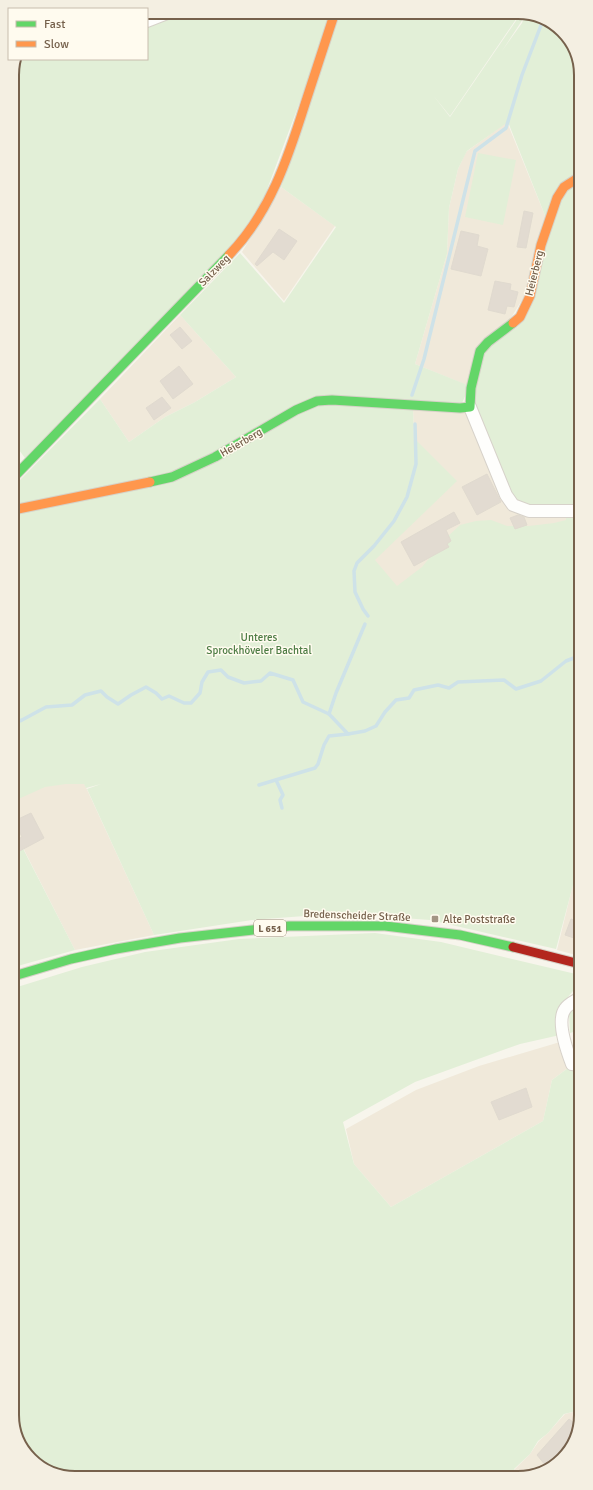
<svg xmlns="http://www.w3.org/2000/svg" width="593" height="1490" viewBox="0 0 593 1490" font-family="Signika,sans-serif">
<rect width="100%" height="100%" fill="#f7f5ec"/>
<g fill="#f0e9da">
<path d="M 507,122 L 546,218 L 525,295 L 469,386 L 415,364 L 447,254 L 449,208 L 458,169 L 466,152 Z"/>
<path d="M 281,187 L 335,226 L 284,301 L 242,252 Z"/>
<path d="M 180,315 L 236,377 L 195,402 L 165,417 L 129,442 L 100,399 Z"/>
<path d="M 413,407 L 467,411 L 514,508 L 566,510 L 566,553 L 376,622 L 374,527 L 415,475 Z"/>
<path d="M 66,744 L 154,935 L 75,950 L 14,830 L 14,772 Z"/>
<path d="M 579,860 L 580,860 L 580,956 L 557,950 Z"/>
<path d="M 560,1042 L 568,1068 L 552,1080 L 543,1121 L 391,1207 L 354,1164 L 346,1129 L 416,1090 L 479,1066 Z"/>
<path d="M 581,1410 L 581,1416 L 568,1453 L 538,1475 L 518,1475 L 514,1470 L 530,1454 L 539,1441 L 548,1433 L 565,1414 Z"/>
</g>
<g fill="#e2efd7">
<path d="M 177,12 L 331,12 L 317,56 L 262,203 L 234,245 L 25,458 L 13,442 L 12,71 L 17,59 L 147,59 L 147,23 Z"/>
<path d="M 340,12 L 521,12 L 450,116 L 433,95 L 450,117 L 522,12 L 525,13 L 521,22 L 502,51 L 522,23 L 526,13 L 557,25 L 578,55 L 578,176 L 546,218 L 508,122 L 467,151 L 458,169 L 449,208 L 447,254 L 415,364 L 470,386 L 461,405 L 339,399 L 169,476 L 13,506 L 13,487 L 100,399 L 129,442 L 165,417 L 195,402 L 236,377 L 180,315 L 240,253 L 284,303 L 336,227 L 281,187 Z"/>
<path d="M 478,153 L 516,160 L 503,225 L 465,217 Z"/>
<path d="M 578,180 L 579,507 L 527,505 L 517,500 L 507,489 L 472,406 L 483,346 L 518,327 L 560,194 Z"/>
<path d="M 317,402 L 413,407 L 414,441 L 416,440 L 457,481 L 375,560 L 397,586 L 422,567 L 446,538 L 460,525 L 476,521 L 491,520 L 507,526 L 529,526 L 554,523 L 566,520 L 566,510 L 579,511 L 580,859 L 556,949 L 430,920 L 362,915 L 305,916 L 252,920 L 154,935 L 87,789 L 101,784 L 86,788 L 84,784 L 66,784 L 45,787 L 14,801 L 13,513 L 132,489 Z"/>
<path d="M 14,831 L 75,950 L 14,967 Z"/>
<path d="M 375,933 L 441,942 L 580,975 L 580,990 L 573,991 L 562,1004 L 560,1035 L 520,1044 L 415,1082 L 343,1122 L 354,1164 L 391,1207 L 543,1121 L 552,1080 L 568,1068 L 580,1069 L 581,1410 L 564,1414 L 548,1433 L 538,1441 L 530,1454 L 514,1469 L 518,1475 L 70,1478 L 36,1465 L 15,1435 L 14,988 L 82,967 L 145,952 L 239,939 Z"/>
<path d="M 580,1004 L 580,1030 L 570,1033 L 569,1013 L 574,1007 Z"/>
</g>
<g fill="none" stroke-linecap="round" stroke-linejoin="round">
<g stroke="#cee2e8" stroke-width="3.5">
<path d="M 412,395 L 424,359 L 475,151 L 506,128 L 522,75 L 543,20"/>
<path d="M 368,616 L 363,609 L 355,592 L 354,571 L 357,563 L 374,546 L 394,521 L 407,497 L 416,464 L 415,424"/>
<path d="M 329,714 L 336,693 L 365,624"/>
<path d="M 14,723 L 22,720 L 46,707 L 72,705 L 85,695 L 101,691 L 107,697 L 118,704 L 131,695 L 146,687 L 156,693 L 162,699 L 169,696 L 184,703 L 191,703 L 200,693 L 202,682 L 208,672 L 221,670 L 228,677 L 244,683 L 261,681 L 270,673 L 293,680 L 303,702 L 329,714 L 348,734 L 365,731 L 376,726 L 385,712 L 396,700 L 409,698 L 414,690 L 438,685 L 449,688 L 458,682 L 504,680 L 516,689 L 541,681 L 566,661 L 579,656"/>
<path d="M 276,780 L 283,795 L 280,800 L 282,808"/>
<path d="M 259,785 L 315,768 L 318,764 L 324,745 L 329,736 L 348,734"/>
</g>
</g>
<g fill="#e2dbd1" stroke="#e0dacf">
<path d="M 524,211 L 533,213 L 526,248 L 517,247 Z"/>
<path d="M 279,229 L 297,241 L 284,260 L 273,252 L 257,266 L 255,264 Z"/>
<path d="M 461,231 L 479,235 L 477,246 L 488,249 L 481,276 L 451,269 Z"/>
<path d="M 495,281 L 511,284 L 510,290 L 518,292 L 514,307 L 507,306 L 505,314 L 488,310 Z"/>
<path d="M 180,327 L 192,341 L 182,349 L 170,335 Z"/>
<path d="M 179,366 L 193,384 L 173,399 L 160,381 Z"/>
<path d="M 162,397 L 171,408 L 154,420 L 146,408 Z"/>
<path d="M 487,474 L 501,502 L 477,515 L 462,487 Z"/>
<path d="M 454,512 L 460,523 L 446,530 L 451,541 L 447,544 L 449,547 L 414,566 L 401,542 Z"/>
<path d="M 518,515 L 524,517 L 527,525 L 515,529 L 510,518 Z"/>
<path d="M 31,813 L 44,838 L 14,854 L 14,841 L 22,837 L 14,821 Z"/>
<path d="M 571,919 L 580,922 L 580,940 L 565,935 Z"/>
<path d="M 526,1088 L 532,1107 L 499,1120 L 491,1102 Z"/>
<path d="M 569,1419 L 578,1426 L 573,1438 L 546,1466 L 537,1455 Z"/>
</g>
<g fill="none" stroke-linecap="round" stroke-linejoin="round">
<g stroke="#d7d2ca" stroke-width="14">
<g id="street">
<path d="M 147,21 L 170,12"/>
<path d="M 470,407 L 506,495 L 513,505 L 529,511 L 579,511"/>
<path d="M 580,998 C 575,1001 568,1004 565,1009 C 556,1021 567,1051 572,1064 L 580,1065"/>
</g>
</g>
<g stroke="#d6d1c7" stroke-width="11">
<g id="fast">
<path d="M 13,478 L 229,255"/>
<path d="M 150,482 L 172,477 L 215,457 L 296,410 L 317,401 L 332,400 L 460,408 L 470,407 L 471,388 L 480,351 L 488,342 L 513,323"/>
<path d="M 14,976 L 71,959 L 116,949 L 180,938 L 289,926 L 385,926 L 460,935 L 513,947"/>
</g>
</g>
<g stroke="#d6d1c7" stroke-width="11">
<g id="slow">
<path d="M 229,255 C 270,213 288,158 305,104 C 315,74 325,43 335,12"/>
<path d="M 513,323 L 520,317 L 530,296 L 541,245 L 557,198 L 564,187 L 578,178"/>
<path d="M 13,510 L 150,482"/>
</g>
</g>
<g stroke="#d6d1c7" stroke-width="11">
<path id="jam" d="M 513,947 L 580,964"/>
</g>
<use href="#street" stroke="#fefefc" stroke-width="12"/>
<use href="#fast" stroke="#63d668" stroke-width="9"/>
<use href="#slow" stroke="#ff974d" stroke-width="9"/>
<use href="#jam" stroke="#b3261e" stroke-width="9"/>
</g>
<rect fill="#a39584" stroke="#fffbef" stroke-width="1.5" x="431" y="915" width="8" height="8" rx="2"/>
<g text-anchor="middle" stroke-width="3" stroke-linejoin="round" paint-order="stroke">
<rect fill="#fffbef" stroke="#9f8f7d" stroke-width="1" x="254" y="920" width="32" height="16" rx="3"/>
<g font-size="10" font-weight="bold" fill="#76614c">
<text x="270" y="932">L 651</text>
</g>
<g font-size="11" fill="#76614c" stroke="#fffbef">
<text transform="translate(214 270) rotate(-46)" y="4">Salzweg</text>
<text transform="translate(534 273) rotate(-76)" y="4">Heierberg</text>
<text transform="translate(241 442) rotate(-30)" y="4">Heierberg</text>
<text transform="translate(357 915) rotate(2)" y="4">Bredenscheider Straße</text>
</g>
<g font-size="11" fill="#4d7c44" stroke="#fffbef">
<text x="259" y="641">Unteres<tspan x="259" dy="13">Sprockhöveler Bachtal</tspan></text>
</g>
<g font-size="11" fill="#76614c" stroke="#fffbef" text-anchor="start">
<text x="443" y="923">Alte Poststraße</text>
</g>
</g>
<path d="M0 0H593V1490H0ZM75 19H518A56 56 0 0 1 574 75V1415A56 56 0 0 1 518 1471H75A56 56 0 0 1 19 1415V75A56 56 0 0 1 75 19Z" fill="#f4efe2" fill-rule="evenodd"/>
<path fill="none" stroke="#76614c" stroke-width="2" d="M75 19H518A56 56 0 0 1 574 75V1415A56 56 0 0 1 518 1471H75A56 56 0 0 1 19 1415V75A56 56 0 0 1 75 19Z"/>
<rect x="8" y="8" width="140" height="52" fill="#fffbef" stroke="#c8bdae"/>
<rect x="16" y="21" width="20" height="6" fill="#63d668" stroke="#c8bdae"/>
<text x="44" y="28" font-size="12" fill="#76614c">Fast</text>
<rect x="16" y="41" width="20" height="6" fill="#ff974d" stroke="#c8bdae"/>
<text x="44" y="48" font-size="12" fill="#76614c">Slow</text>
</svg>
